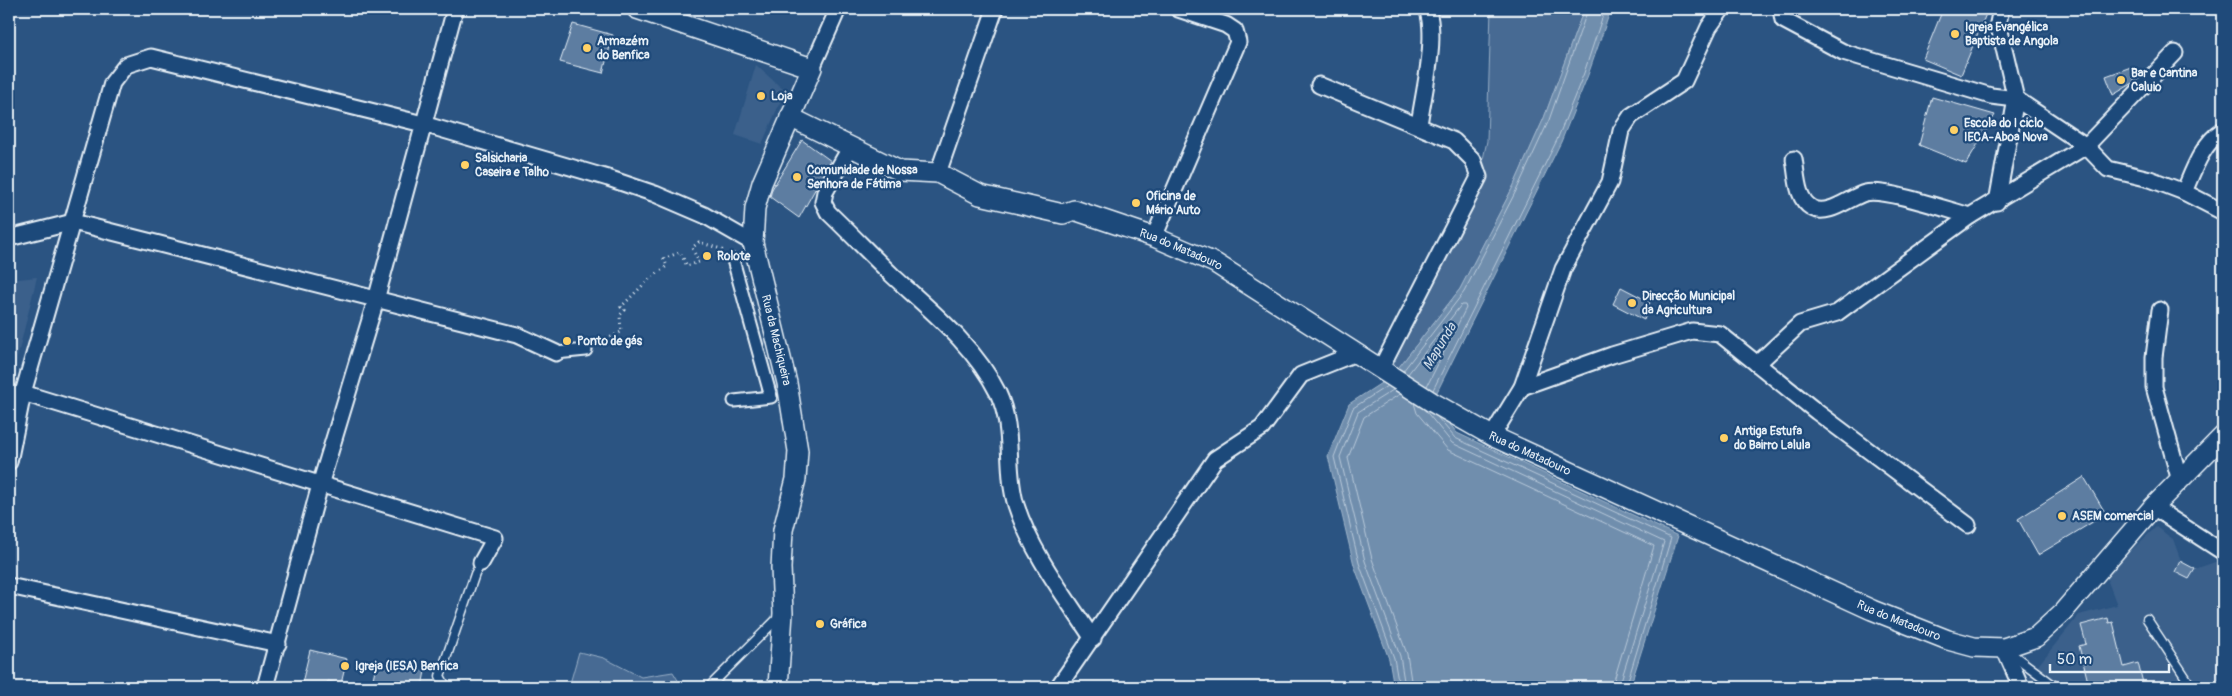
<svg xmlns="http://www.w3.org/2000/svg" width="2232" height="696" viewBox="0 0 2232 696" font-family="Pangolin,sans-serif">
<rect width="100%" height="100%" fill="#2b5482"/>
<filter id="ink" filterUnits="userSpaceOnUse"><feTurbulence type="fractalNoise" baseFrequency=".02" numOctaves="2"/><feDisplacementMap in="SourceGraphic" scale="10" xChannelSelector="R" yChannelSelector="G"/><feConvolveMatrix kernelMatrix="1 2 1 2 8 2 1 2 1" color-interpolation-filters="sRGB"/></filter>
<g filter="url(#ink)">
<g fill="#3a608b">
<path d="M 756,65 L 785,91 L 762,144 L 735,135 Z"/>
<path d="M 37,277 L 12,379 L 9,380 L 9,280 Z"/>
<path d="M 2156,527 L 2173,539 L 2181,561 L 2195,569 L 2215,562 L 2223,566 L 2223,687 L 2040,687 L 2027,679 L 2079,615 L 2117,605 L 2104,571 L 2121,560 Z"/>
</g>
<g fill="#476b93" stroke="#98aec6">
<path d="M 1491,9 L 1584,9 L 1544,118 L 1514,185 L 1460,289 L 1392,376 L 1381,368 L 1479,177 L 1487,141 Z"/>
<path d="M 579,652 L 604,658 L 641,677 L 673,672 L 682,687 L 569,687 Z"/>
</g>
<path fill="#708ead" stroke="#a0b6cb" d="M 1584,9 L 1611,9 L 1588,75 L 1561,142 L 1432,402 L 1457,433 L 1678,536 L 1630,687 L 1394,687 L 1389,659 L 1354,565 L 1328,456 L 1349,404 L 1392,376 L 1460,289 L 1514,185 L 1544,118 Z"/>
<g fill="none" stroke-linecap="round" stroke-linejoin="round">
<g stroke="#b8c9da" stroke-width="1">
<path d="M 1403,371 L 1464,292 L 1518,187 L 1549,120 L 1588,9"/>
<path d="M 1408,374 L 1461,305 L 1465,305 L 1466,308 L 1427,386"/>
<path d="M 1387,386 L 1353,408 L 1334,457 L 1359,563 L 1394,658 L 1399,687"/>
<path d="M 1393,390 L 1358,412 L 1340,457 L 1365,561 L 1400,656 L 1405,687"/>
<path d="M 1433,390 L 1557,140 L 1584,73 L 1605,9"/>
<path d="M 1400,394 L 1364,417 L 1348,458 L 1372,559 L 1407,654 L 1412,687"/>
<path d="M 1414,403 L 1417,413 L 1448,450 L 1654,546 L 1612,687"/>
<path d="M 1424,409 L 1452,443 L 1664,542 L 1619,687"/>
<path d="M 1438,418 L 1455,438 L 1671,538 L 1626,687"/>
</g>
</g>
<g fill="#5d7da1" stroke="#e8f1f8">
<path d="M 1943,9 L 1988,9 L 1961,75 L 1923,59 Z"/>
<path d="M 573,24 L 613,35 L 603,73 L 560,62 Z"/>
<path d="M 2131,67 L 2135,82 L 2113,95 L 2106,76 Z"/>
<path d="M 1932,97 L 1995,115 L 1966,164 L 1919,145 Z"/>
<path d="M 802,140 L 831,161 L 799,218 L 770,197 L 772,189 Z"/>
<path d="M 1621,287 L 1650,302 L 1644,320 L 1613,304 Z"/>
<path d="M 2084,477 L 2106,514 L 2038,555 L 2018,519 Z"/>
<path d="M 2180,561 L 2195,569 L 2189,579 L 2175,572 Z"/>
<path d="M 2108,618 L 2109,623 L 2113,622 L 2124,667 L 2138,663 L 2144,687 L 2099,687 L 2098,684 L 2089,686 L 2079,646 L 2086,644 L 2081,625 Z"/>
<path d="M 310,650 L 347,659 L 341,684 L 328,681 L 326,687 L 301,687 Z"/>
<path d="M 377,661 L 425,671 L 422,687 L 371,687 Z"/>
</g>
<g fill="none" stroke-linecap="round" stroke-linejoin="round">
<g stroke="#e8f1f8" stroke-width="11">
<g id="service">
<path d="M 2147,619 L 2192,687"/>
<path d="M 2008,651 L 2056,687"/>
<path d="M 446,687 L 440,676 L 475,574 L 481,563"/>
<path d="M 709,687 L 780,616"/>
</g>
</g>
<g stroke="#e8f1f8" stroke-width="15">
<g id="pedestrian">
<path d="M 733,260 L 771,397 L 734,401"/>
<path d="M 556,353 L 586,350"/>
</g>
</g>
<g stroke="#e8f1f8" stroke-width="19">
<g id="minor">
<path d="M 1781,9 L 1783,20 L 1843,52 L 1991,96 L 2016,99 L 2086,146 L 2108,169 L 2150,179 L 2184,192 L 2223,212"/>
<path d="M 812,68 L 838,9"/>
<path d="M 1319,85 L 1454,141 L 1473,160 L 1479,177 L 1381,368"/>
<path d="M 1419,125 C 1423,95 1438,36 1427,9"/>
<path d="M 850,148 L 825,192 L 823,202 L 828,212 C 850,233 871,255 893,276 C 931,311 975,346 998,393 C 1015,429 1005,470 1016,505 C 1032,554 1065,596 1093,639"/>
<path d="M 1794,159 C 1797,175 1796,199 1812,208 C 1828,217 1850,197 1865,193 C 1885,188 1948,210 1970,216"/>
<path d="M 938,173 L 995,9"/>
<path d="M 2184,192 C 2194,169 2202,144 2223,130"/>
<path d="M 1997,202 L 2016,99 L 1998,23 L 2001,9"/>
<path d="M 1154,237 L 1238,42 L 1235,31 L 1226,25 L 1178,9"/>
<path d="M 9,238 L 73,222 L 517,335 L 556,353"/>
<path d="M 2160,310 L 2154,357 L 2154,387 L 2180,481"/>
<path d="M 1757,364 L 1800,324 L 1837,313 L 1970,216 L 2086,146 L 2175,53"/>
<path d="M 1522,387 L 1612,355 L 1692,331 L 1720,334 L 1817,412 L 1968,525"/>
<path d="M 9,397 L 23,393 L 495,538 L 481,563"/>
<path d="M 1492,436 L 1522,387 L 1563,269 L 1610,182 L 1621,131 L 1631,116 L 1684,81 L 1709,27 L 1722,9"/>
<path d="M 9,462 L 23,393 L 112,83 L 126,65 L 151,57 L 423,124 L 608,178 L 655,194 L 704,215 L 753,243"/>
<path d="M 2153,507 L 2223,552"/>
<path d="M 9,586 L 278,644"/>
<path d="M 2004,648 L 2021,687"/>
<path d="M 265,687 L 320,485 L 376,300 L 455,9"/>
<path d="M 1058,687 L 1215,459 L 1262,428 L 1301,375 L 1356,353"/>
</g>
</g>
<g stroke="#e8f1f8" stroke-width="22">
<g id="tertiary">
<path id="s1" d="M 637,9 L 812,68 L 762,183 L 755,208 L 753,243 L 787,383 L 798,451 L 796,479 L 783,530 L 781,568 L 783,613 L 778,687"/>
<path id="s2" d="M 790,117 L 900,171 L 938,173 L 980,195 L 1063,214 L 1074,210 L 1154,237 L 1215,263 L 1432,402 L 1492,436 L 1872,610 L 1948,640 L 1974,647 L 2004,648 L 2036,637 L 2063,612 L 2153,507 L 2223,436"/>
</g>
</g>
<path stroke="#e8f1f8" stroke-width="3" stroke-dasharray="1 4" stroke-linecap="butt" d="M 597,344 L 621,332 L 620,315 L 625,310 L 621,307 L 648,280 L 667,266 L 664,259 L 680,252 L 687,266 L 699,262 L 692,248 L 699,242 L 721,249 L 725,253"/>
<use href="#service" stroke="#1f4a7a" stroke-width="8"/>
<use href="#pedestrian" stroke="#1f4a7a" stroke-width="11"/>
<use href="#minor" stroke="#1f4a7a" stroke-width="15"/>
<use href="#tertiary" stroke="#1f4a7a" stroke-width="19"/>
</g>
</g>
<g fill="#ffd166" stroke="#1f4a7a" stroke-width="2">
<circle cx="1955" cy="34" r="5"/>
<circle cx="587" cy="48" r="5"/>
<circle cx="2121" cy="80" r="5"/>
<circle cx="761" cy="96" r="5"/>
<circle cx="1954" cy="130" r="5"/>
<circle cx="465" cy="165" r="5"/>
<circle cx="797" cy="177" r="5"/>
<circle cx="1136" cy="203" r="5"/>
<circle cx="707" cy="256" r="5"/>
<circle cx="1632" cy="303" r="5"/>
<circle cx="567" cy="341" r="5"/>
<circle cx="1724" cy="438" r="5"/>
<circle cx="2062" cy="516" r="5"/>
<circle cx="820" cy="624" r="5"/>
<circle cx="345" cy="666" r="5"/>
</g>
<g text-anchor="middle" stroke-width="4.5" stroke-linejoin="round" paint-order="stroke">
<g font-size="12" font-weight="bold" fill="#e8f1f8" stroke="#1f4a7a" text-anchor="start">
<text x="1965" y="31">Igreja Evangélica<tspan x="1965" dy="14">Baptista de Angola</tspan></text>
<text x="597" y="45">Armazém<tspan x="597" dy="14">do Benfica</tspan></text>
<text x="2131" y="77">Bar e Cantina<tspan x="2131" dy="14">Caluio</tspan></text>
<text x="771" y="100">Loja</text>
<text x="1964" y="127">Escola do I ciclo<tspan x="1964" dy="14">IECA-Aboa Nova</tspan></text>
<text x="475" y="162">Salsicharia<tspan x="475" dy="14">Caseira e Talho</tspan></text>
<text x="807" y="174">Comunidade de Nossa<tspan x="807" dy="14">Senhora de Fátima</tspan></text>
<text x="1146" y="200">Oficina de<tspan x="1146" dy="14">Mário Auto</tspan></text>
<text x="717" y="260">Rolote</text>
<text x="1642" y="300">Direcção Municipal<tspan x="1642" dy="14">da Agricultura</tspan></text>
<text x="577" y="345">Ponto de gás</text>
<text x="1734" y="435">Antiga Estufa<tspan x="1734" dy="14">do Bairro Lalula</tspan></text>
<text x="2072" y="520">ASEM comercial</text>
<text x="830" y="628">Gráfica</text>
<text x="355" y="670">Igreja (IESA) Benfica</text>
</g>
<g font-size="12" fill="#e8f1f8" stroke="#1f4a7a">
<text dy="4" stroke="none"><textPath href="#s2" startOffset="419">Rua do Matadouro</textPath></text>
<text dy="4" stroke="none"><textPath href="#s1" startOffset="471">Rua da Machiqueira</textPath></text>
<text dy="4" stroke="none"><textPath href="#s2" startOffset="824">Rua do Matadouro</textPath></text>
<text dy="4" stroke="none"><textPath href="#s2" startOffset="1229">Rua do Matadouro</textPath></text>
</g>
<g font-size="14" font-style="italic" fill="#d0dde9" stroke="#1f4a7a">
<text transform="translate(1439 346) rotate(-59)" y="5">Mapunda</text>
</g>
</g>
<rect width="2232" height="696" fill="none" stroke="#1f4a7a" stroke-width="30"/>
<rect x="15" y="15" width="2202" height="666" fill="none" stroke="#e8f1f8" stroke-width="2" filter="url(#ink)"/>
<path d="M2050 664v8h119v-8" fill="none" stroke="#e8f1f8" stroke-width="2.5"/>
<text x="2057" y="664" font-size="15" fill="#e8f1f8" stroke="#1f4a7a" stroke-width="4" paint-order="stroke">50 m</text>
</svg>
